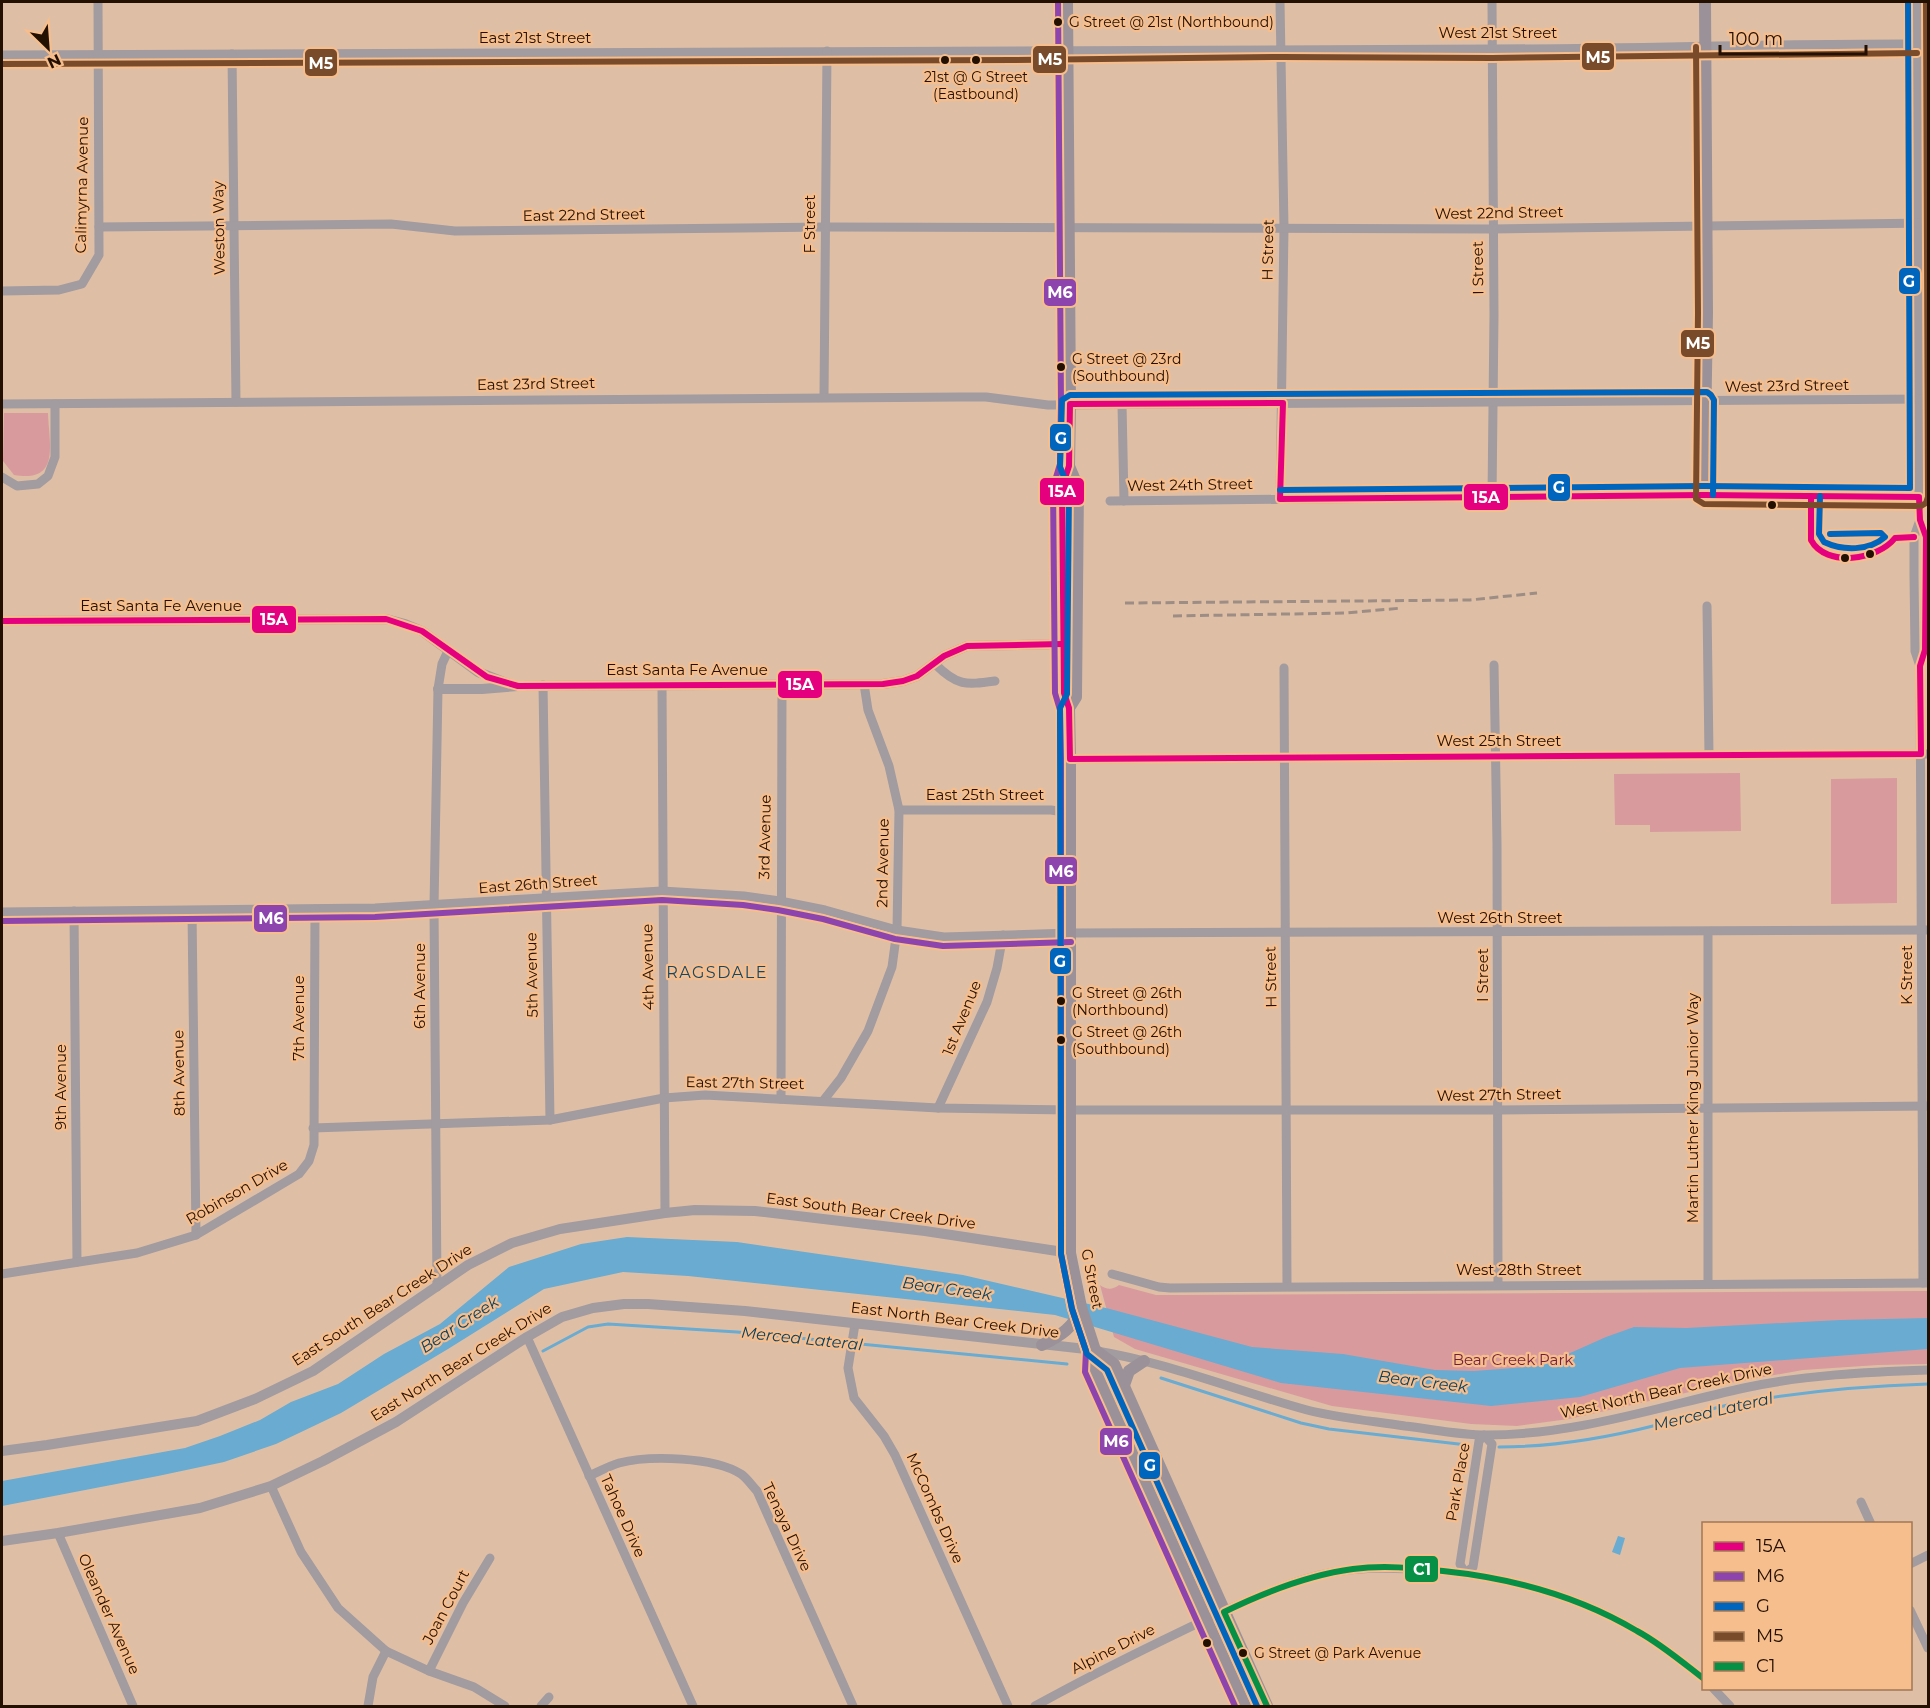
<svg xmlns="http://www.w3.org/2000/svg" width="1930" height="1708" viewBox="0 0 1930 1708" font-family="Montserrat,sans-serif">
<rect width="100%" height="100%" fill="#debfa5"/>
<g fill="#d99a9d">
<path d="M 4,413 L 48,413 C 49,445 61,483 14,475 L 3,461 Z"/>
<path d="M 1740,773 L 1741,831 L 1650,832 L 1650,825 L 1615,825 L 1614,774 Z"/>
<path d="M 1897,778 L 1897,903 L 1831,904 L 1831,779 Z"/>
<path d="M 1100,1285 C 1107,1290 1112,1290 1119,1285 L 1156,1295 L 1181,1295 L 1928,1291 L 1928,1364 L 1878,1365 L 1803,1370 L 1730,1383 L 1569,1419 L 1517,1426 L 1471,1424 L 1332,1406 L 1135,1349 L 1114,1337 Z"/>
</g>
<g fill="#6aabd1">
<path d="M 627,1237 L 737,1242 L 963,1275 L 1110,1309 L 1252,1347 L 1343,1354 L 1435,1370 L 1474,1371 L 1541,1366 L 1606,1337 L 1634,1327 L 1686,1328 L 1840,1320 L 1928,1318 L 1928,1349 L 1680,1368 L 1580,1397 L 1491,1406 L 1281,1383 L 1055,1315 L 688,1276 L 623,1272 L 544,1289 L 448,1349 L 341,1413 L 276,1444 L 224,1462 L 158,1476 L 2,1506 L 2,1481 L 185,1448 L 220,1436 L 260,1420 L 291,1402 L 338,1384 L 384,1354 L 440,1324 L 509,1267 L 581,1244 Z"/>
<path d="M 1618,1536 L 1625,1538 L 1620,1555 L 1612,1552 Z"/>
</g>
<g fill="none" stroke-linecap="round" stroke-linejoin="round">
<g stroke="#6aabd1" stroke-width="3">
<path d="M 543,1351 L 588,1327 L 608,1324 L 737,1332 L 1067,1364"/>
<path d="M 1161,1378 L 1301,1423 L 1329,1429 L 1467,1445"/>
<path d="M 1499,1447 C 1552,1447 1606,1438 1657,1425 C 1681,1419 1704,1410 1728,1405 C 1795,1392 1861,1386 1928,1384"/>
</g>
<g stroke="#a29b9f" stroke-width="9">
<path d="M 1280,2 L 1284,228 L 1280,499"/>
<path d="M 1492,2 L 1494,315 L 1492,497"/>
<path d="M 1917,2 L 1919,497 L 1920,520 L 1926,537 L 1925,650 L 1920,666 L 1923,1283"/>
<path d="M 232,54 L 236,402"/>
<path d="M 2,55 C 499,52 996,50 1493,49 C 1638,49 1783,43 1928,44"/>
<path d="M 99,227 L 391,224 L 455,231 L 825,227 L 1492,229 L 1928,223"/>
<path d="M 2,291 L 59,290 L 82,284 L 99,255 L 98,2"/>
<path d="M 824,397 L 827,51"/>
<path d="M 2,404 L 961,397 L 986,397 L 1048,405 L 1928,399"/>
<path d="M 1122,404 L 1124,501"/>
<path d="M 2,477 L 17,486 L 38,484 L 48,476 L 55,457 L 55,404"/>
<path d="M 1110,501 L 1704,495 L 1919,497"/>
<path d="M 1920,520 L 1914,537 L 1914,575 L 1915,651 L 1920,666"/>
<path d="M 1707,606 L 1709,755"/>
<path d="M 935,664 C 957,686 965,685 995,681"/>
<path d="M 1494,665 L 1497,843 L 1498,1285"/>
<path d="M 1284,668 L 1287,1286"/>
<path d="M 543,685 L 550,1120"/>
<path d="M 662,685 L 665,1213"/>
<path d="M 1070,759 L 1928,754"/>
<path d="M 899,810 L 1051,810 L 1070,813"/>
<path d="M 74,911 L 77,1262"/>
<path d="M 192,911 L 196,1235"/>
<path d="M 2,912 L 375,908 L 662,891 L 744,896 L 780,901 L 825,910 L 897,930 L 944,937 L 1071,933 L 1928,930"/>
<path d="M 1708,932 L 1708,1284"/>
<path d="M 781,1099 L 782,684"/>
<path d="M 823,1101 L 841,1078 L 868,1031 L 892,967 L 897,930 L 899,810 L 889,766 L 868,710 L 864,684"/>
<path d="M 938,1108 L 987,1002 L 997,968 L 1003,935"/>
<path d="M 313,1128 L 550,1120 L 664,1098 L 705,1095 L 938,1108 L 1071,1110 L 1498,1110 L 1928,1106"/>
<path d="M 2,1274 L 137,1253 L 196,1235 L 299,1174 L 309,1161 L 314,1145 L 315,909"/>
<path d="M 1112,1274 L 1159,1287 L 1170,1288 L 1927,1283"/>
<path d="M 437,1287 L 434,906 L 438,689 L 442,664 L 448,651"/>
<path d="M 855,1324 L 848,1368 L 854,1398 L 884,1436 L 895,1455 L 1008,1706"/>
<path d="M 527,1337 L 693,1706"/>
<path d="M 1097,1351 C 1169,1363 1237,1391 1307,1410 C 1338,1418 1372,1421 1405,1426 C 1431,1429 1459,1435 1486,1435 C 1575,1435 1658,1407 1744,1388 C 1803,1375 1868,1372 1928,1370"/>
<path d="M 1484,1435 L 1492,1444 L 1473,1567 L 1465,1573 L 1460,1564 L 1479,1441 Z"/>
<path d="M 589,1476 C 598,1472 609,1466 619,1463 C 650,1455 714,1457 741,1474 C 747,1478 752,1486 757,1491 L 853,1706"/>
<path d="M 271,1486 L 301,1552 L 338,1608 L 386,1651 L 429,1671 L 474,1687 L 505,1706"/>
<path d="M 1861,1502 L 1871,1524"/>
<path d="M 58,1533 L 133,1706"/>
<path d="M 1910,1564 L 1928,1555"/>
<path d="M 1910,1610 L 1928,1648"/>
<path d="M 429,1671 L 463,1603 L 490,1558"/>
<path d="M 1713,1688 L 1730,1706"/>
<path d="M 368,1706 L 373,1677 L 386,1651"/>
<path d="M 541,1706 L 549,1697"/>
<path d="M 1035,1706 C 1084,1679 1134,1654 1184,1630 C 1223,1611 1264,1592 1305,1579 C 1347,1566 1388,1567 1431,1570 C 1516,1577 1598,1600 1668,1651 C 1680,1660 1692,1670 1704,1679"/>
</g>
<g stroke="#a29b9f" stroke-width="10">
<path d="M 2,621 L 386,619 L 405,624 L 422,631 L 478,672 L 509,684"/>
<path d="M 438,689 L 482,689 L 518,686 L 883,684 L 903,681 L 917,676 L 944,656 L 967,646 L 1062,644"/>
<path d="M 2,1451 L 47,1445 L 197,1421 L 255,1399 L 313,1371 L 468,1265 L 512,1243 L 560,1229 L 665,1213 L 695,1210 L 755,1211 L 925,1231 L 1070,1253"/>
<path d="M 2,1541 L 58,1533 L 200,1508 L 271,1486 L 323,1461 L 396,1422 L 527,1337 L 562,1317 L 593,1308 L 624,1304 L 648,1304 L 745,1311 L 1095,1350"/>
</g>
<g stroke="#9a9298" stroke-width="12">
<path d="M 1067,2 L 1070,404 L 1069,466 L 1062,487 L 1064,693 L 1069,708 L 1070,759 L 1070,1253 L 1081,1307 L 1095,1350 L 1094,1369 L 1245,1706"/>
<path d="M 1704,495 L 1707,313 L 1705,2"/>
<path d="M 1069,708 L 1076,697 L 1078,487 L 1069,466"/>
<path d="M 1042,1345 C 1060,1336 1075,1327 1081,1307"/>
<path d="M 1095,1350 L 1114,1364 L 1267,1706"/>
<path d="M 1123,1388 L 1129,1371 L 1144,1361"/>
</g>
<g stroke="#9d8d85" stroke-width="3" stroke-dasharray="9 4.5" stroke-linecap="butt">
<path d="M 1125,603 L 1470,600 L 1537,593"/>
<path d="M 1173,616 L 1345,613 L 1402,608"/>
</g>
<g stroke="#f6bd8d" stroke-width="10">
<g id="bus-1">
<path d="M 1283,403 L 1280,499 L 1704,495 L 1919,497 L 1920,520 L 1926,537 L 1925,650 L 1920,666 L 1921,754 L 1070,759 L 1069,708 L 1064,693 L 1062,487 L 1069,466 L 1070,404 Z"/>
<path d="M 1811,496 L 1811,540 C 1826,568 1878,560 1895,538 L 1914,537"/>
<path d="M 2,621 L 386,619 L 422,631 L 487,677 L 518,686 L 883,684 L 903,681 L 917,676 L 944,656 L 967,646 L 1062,644"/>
</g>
</g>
<g stroke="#f6bd8d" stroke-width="10">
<g id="bus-2">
<path d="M 1058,2 L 1061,404 L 1060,464 L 1053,487 L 1055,693 L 1060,710 L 1061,759 L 1061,1254 L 1072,1309 L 1086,1351 L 1085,1372 L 1235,1706"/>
<path d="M 2,921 L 375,917 L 662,900 L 743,905 L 778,910 L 823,919 L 895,939 L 943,946 L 1071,942"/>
</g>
</g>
<g stroke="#f6bd8d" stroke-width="10">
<g id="bus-3">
<path d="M 1280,490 L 1704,486 L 1910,488 L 1908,2"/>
<path d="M 1820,496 L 1819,534 L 1824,542 C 1843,551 1869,551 1885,537 L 1881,533 L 1830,534"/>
<path d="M 1257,1706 L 1107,1370 L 1087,1354 L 1072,1309 L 1061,1254 L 1060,708 L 1067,694 L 1069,489 L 1060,467 L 1062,400 L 1070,395 L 1707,392 L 1711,395 L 1714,400 L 1713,495"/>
</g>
</g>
<g stroke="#f6bd8d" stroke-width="10">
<g id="bus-4">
<path d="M 1696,47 L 1698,313 L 1696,499 L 1704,504 L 1921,506 L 1926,503 L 1928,497 L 1926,2"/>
<path d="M 2,64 L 1012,60 L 1281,57 L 1492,58 L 1917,53"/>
</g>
</g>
<g stroke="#f6bd8d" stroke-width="10">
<path id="bus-5" d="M 1267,1706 L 1224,1612 C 1265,1592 1308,1575 1353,1569 C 1383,1565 1414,1568 1443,1571 C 1511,1578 1578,1596 1637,1631 C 1661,1644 1682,1662 1704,1679"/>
</g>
<use href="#bus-1" stroke="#e5007d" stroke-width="6"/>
<use href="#bus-2" stroke="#8e44ad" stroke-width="6"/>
<use href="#bus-3" stroke="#0065bd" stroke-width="6"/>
<use href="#bus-4" stroke="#7a4b2a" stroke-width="6"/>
<use href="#bus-5" stroke="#059045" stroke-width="6"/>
</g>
<g fill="#241000" stroke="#f6bd8d" stroke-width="2">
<circle cx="1058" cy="22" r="5"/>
<circle cx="945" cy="60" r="5"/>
<circle cx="976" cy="60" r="5"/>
<circle cx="1061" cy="367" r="5"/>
<circle cx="1772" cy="505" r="5"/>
<circle cx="1870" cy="554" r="5"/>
<circle cx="1845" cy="558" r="5"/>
<circle cx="1061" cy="1001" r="5"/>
<circle cx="1061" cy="1040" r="5"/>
<circle cx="1207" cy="1643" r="5"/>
<circle cx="1243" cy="1653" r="5"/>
</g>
<g text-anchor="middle" stroke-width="4.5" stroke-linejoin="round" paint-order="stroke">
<g font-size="14" fill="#241000" stroke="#f6bd8d" text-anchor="start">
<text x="1069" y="27">G Street @ 21st (Northbound)</text>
<text x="976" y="82" text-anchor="middle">21st @ G Street<tspan x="976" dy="17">(Eastbound)</tspan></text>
<text x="1072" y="364">G Street @ 23rd<tspan x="1072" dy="17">(Southbound)</tspan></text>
<text x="1072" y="998">G Street @ 26th<tspan x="1072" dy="17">(Northbound)</tspan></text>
<text x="1072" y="1037">G Street @ 26th<tspan x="1072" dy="17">(Southbound)</tspan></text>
<text x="1254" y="1658">G Street @ Park Avenue</text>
</g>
<g font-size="15" fill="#241000" stroke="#f6bd8d">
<text x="1498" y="38">West 21st Street</text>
<text x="535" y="43">East 21st Street</text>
<text transform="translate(82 185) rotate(-89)" y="5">Calimyrna Avenue</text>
<text transform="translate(1499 213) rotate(-1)" y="5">West 22nd Street</text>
<text transform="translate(584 215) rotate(-1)" y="5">East 22nd Street</text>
<text transform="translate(810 224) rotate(-90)" y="5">F Street</text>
<text transform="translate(219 228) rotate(-91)" y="5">Weston Way</text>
<text transform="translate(1268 250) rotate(-89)" y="5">H Street</text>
<text transform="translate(1478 268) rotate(-91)" y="5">I Street</text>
<text transform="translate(536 384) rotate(-1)" y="5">East 23rd Street</text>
<text transform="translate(1787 386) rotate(-1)" y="5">West 23rd Street</text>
<text transform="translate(1190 485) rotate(-1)" y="5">West 24th Street</text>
<text x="161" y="611">East Santa Fe Avenue</text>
<text x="687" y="675">East Santa Fe Avenue</text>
<text x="1499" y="746">West 25th Street</text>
<text x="985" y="800">East 25th Street</text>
<text transform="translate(765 837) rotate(-89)" y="5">3rd Avenue</text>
<text transform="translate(883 863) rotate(-89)" y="5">2nd Avenue</text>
<text transform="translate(538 884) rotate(-4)" y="5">East 26th Street</text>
<text x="1500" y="923">West 26th Street</text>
<text transform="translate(648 967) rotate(-91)" y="5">4th Avenue</text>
<text transform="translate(532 975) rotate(-91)" y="5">5th Avenue</text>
<text transform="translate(1483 975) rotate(-90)" y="5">I Street</text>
<text transform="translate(1907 975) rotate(-90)" y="5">K Street</text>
<text transform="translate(1271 977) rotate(-91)" y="5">H Street</text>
<text transform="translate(420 986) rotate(-90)" y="5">6th Avenue</text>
<text transform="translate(299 1018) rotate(-90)" y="5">7th Avenue</text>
<text transform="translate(962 1018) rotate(-68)" y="5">1st Avenue</text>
<text transform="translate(179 1073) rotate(-91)" y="5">8th Avenue</text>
<text transform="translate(745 1083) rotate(1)" y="5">East 27th Street</text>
<text transform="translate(61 1087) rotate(-90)" y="5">9th Avenue</text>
<text transform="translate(1499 1095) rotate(-1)" y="5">West 27th Street</text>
<text transform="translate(1693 1108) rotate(-90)" y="5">Martin Luther King Junior Way</text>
<text transform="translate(237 1192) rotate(-30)" y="5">Robinson Drive</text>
<text transform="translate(871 1211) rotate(7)" y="5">East South Bear Creek Drive</text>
<text x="1519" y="1275">West 28th Street</text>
<text transform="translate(1092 1279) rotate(79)" y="5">G Street</text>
<text transform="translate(382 1305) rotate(-33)" y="5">East South Bear Creek Drive</text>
<text transform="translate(955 1320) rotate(7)" y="5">East North Bear Creek Drive</text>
<text transform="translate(461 1362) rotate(-32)" y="5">East North Bear Creek Drive</text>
<text transform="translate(1666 1391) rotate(-12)" y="5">West North Bear Creek Drive</text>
<text transform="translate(1458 1482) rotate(-80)" y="5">Park Place</text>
<text transform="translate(935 1508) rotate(66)" y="5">McCombs Drive</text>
<text transform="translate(623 1516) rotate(66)" y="5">Tahoe Drive</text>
<text transform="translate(787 1527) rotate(65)" y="5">Tenaya Drive</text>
<text transform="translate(446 1607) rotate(-62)" y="5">Joan Court</text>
<text transform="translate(109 1614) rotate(66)" y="5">Oleander Avenue</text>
<text transform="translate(1113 1649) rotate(-27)" y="5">Alpine Drive</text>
</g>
<g font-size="15" fill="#711d3e" stroke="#f6bd8d">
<text x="1513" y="1365">Bear Creek Park</text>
</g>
<g font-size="16" letter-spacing="1.5" fill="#10486a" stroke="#f6bd8d">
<text x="717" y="978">RAGSDALE</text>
</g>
<g font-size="16" font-style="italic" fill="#064162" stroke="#f6bd8d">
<text transform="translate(947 1288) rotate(8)" y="6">Bear Creek</text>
<text transform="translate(459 1324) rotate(-33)" y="6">Bear Creek</text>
<text transform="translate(802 1338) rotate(6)" y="6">Merced Lateral</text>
<text transform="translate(1423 1381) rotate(7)" y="6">Bear Creek</text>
<text transform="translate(1713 1411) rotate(-13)" y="6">Merced Lateral</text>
</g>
</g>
<g stroke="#f6bd8d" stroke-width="2">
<rect x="1581" y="42" width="34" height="29" rx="6" fill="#7a4b2a"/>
<rect x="1032" y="45" width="35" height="29" rx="6" fill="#7a4b2a"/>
<rect x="304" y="48" width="34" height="29" rx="6" fill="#7a4b2a"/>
<rect x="1898" y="267" width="23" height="28" rx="6" fill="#0065bd"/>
<rect x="1043" y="278" width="34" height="29" rx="6" fill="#8e44ad"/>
<rect x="1680" y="329" width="35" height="29" rx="6" fill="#7a4b2a"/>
<rect x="1049" y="423" width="23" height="29" rx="6" fill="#0065bd"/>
<rect x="1547" y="473" width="24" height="29" rx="6" fill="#0065bd"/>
<rect x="1039" y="477" width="46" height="29" rx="6" fill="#e5007d"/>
<rect x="1463" y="483" width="46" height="28" rx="6" fill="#e5007d"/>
<rect x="251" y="605" width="46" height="29" rx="6" fill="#e5007d"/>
<rect x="777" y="670" width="46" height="29" rx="6" fill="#e5007d"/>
<rect x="1044" y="856" width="34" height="29" rx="6" fill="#8e44ad"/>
<rect x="253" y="904" width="35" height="29" rx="6" fill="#8e44ad"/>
<rect x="1049" y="947" width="23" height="28" rx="6" fill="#0065bd"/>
<rect x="1099" y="1427" width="34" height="29" rx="6" fill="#8e44ad"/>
<rect x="1138" y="1451" width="23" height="29" rx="6" fill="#0065bd"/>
<rect x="1404" y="1555" width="35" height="28" rx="6" fill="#059045"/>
</g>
<g font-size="16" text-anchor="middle" font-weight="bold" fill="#fff">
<text x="1598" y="63">M5</text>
<text x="1050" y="65">M5</text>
<text x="321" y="69">M5</text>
<text x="1909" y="287">G</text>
<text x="1060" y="298">M6</text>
<text x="1698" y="349">M5</text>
<text x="1061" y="444">G</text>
<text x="1559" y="493">G</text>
<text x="1062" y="497">15A</text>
<text x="1486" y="503">15A</text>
<text x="274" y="625">15A</text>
<text x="800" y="690">15A</text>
<text x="1061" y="877">M6</text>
<text x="271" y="924">M6</text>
<text x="1060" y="967">G</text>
<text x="1116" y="1447">M6</text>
<text x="1150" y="1471">G</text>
<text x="1422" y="1575">C1</text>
</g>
<rect width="1930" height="1708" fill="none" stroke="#241000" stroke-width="6"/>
<rect x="1702" y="1522" width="210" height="168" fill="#f6bd8d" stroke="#a27855" stroke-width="1.5"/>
<rect x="1714" y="1542" width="30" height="9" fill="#e5007d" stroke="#a27855" stroke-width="1.5"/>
<text x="1756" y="1552" font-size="18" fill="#241000">15A</text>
<rect x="1714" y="1572" width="30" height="9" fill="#8e44ad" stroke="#a27855" stroke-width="1.5"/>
<text x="1756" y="1582" font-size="18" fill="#241000">M6</text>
<rect x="1714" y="1602" width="30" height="9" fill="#0065bd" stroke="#a27855" stroke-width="1.5"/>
<text x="1756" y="1612" font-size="18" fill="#241000">G</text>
<rect x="1714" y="1632" width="30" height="9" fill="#7a4b2a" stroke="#a27855" stroke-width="1.5"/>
<text x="1756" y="1642" font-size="18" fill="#241000">M5</text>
<rect x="1714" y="1662" width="30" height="9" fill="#059045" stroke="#a27855" stroke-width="1.5"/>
<text x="1756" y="1672" font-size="18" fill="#241000">C1</text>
<g transform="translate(48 48) rotate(155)" stroke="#f6bd8d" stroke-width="4.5" paint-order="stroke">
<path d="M0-4.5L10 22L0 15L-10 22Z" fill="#241000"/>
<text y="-9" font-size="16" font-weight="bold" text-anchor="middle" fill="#241000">N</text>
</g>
<path d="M1720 45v9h146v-9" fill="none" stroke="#241000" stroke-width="3"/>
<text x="1729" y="45" font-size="18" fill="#241000" stroke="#f6bd8d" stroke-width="4.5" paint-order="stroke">100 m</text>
</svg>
